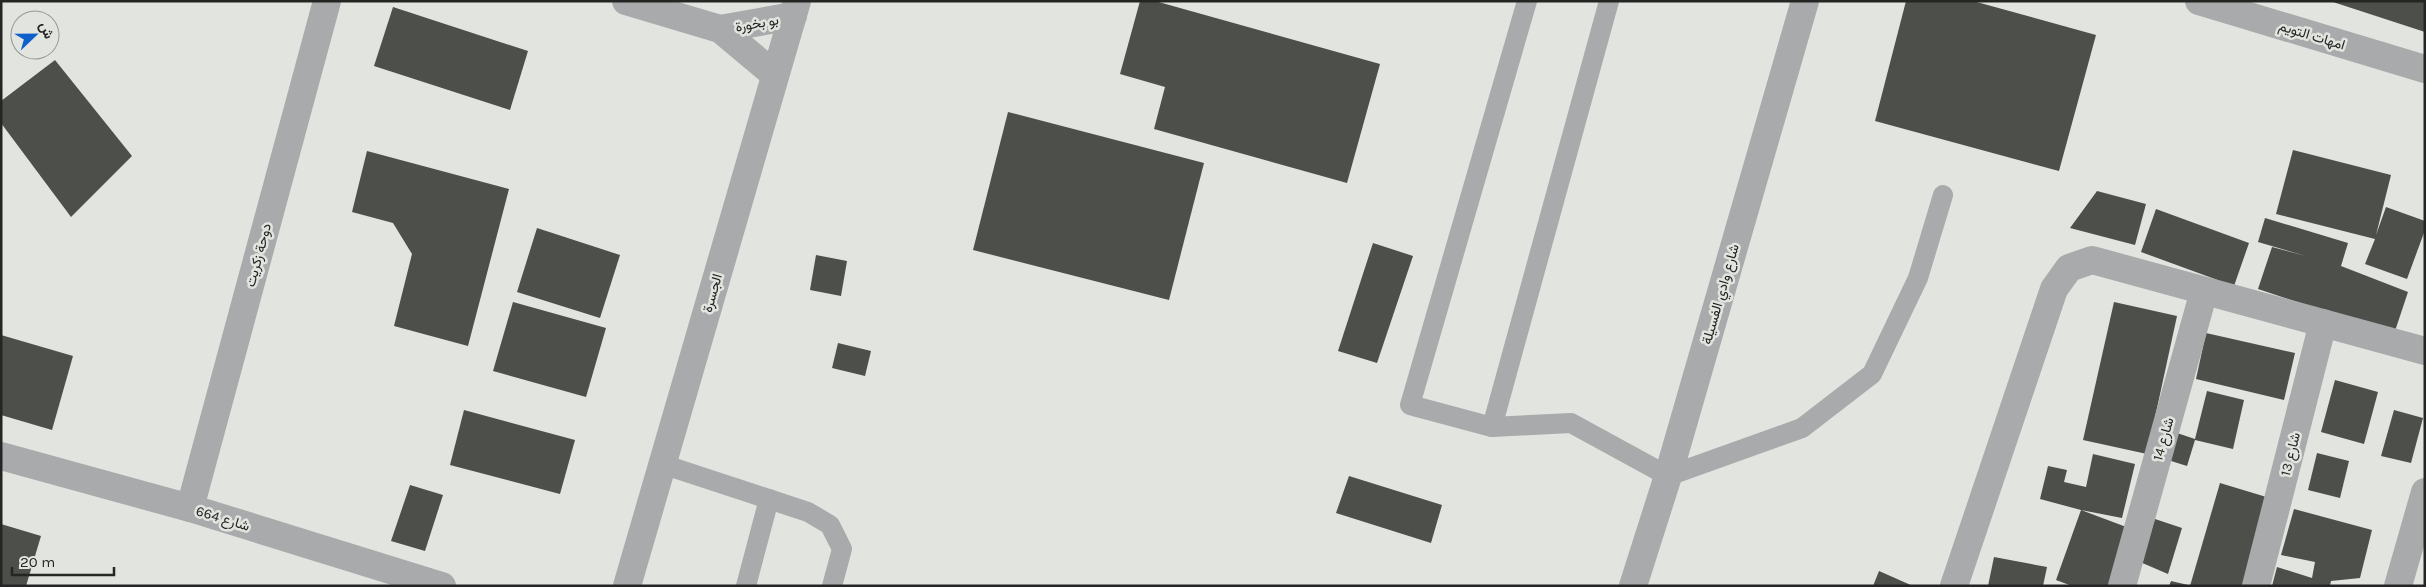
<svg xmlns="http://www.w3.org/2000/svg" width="2426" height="587" viewBox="0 0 2426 587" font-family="Karla,Vazirmatn,sans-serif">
<rect width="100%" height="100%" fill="#e2e5df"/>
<g fill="#4c4f4a">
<path d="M 1140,1 L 1155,1 L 1380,64 L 1347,183 L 1154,129 L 1165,87 L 1120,74 Z"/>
<path d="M 1906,1 L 1973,1 L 2096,35 L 2059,171 L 1875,121 Z"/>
<path d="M 2333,1 L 2425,1 L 2425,32 L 2333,2 Z"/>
<path d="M 393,7 L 528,51 L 510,110 L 374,66 Z"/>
<path d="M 55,60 L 132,156 L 71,217 L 1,123 L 1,101 Z"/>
<path d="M 1008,112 L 1204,163 L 1169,300 L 973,250 Z"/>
<path d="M 2293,150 L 2391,175 L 2376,235 L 2386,207 L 2425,221 L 2425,230 L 2407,279 L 2365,264 L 2375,239 L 2276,214 Z"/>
<path d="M 367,151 L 509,189 L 468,346 L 394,326 L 412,254 L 393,223 L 352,212 Z"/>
<path d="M 2097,191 L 2146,204 L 2135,245 L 2070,228 Z"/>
<path d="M 2156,209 L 2249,243 L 2234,286 L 2141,252 Z"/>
<path d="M 2265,218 L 2348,243 L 2341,266 L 2408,292 L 2394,334 L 2258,289 L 2272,247 L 2306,256 L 2258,242 Z"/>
<path d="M 537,228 L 620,255 L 600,318 L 517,292 Z"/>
<path d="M 1373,243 L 1413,256 L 1377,363 L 1338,351 Z"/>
<path d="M 816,255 L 847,261 L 841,296 L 810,290 Z"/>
<path d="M 513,302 L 606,328 L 586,397 L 493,371 Z"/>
<path d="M 2114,302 L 2177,316 L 2147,454 L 2083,440 Z"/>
<path d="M 2206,333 L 2295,353 L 2284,400 L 2196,379 Z"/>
<path d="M 1,335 L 73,356 L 52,430 L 1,415 Z"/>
<path d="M 838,343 L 871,351 L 865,376 L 832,368 Z"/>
<path d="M 2335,380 L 2378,392 L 2364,444 L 2321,432 Z"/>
<path d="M 2207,391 L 2244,400 L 2233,449 L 2195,440 L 2187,466 L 2168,460 L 2177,433 L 2195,439 Z"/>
<path d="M 464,410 L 575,440 L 560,494 L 450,465 Z"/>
<path d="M 2394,410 L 2423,418 L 2411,463 L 2381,456 Z"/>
<path d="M 2317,453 L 2349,461 L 2340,498 L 2308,490 Z"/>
<path d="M 2093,454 L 2135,464 L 2122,518 L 2081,510 L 2129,528 L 2109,586 L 2072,586 L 2056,580 L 2081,510 L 2040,499 L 2048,466 L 2067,470 L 2064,482 L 2086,487 Z"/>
<path d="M 1349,476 L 1442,505 L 1431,543 L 1336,513 Z"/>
<path d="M 2220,483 L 2273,499 L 2249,586 L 2190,586 Z"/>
<path d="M 410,485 L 443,495 L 425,551 L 391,541 Z"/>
<path d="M 2294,509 L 2372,530 L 2360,578 L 2331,581 L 2330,586 L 2272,586 L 2277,567 L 2312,578 L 2315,562 L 2281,555 Z"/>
<path d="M 2155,519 L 2182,528 L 2168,574 L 2140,562 Z"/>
<path d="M 1,524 L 41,536 L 26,586 L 1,586 Z"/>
<path d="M 1994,557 L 2047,567 L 2043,586 L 1988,586 Z"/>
<path d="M 1879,571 L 1913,586 L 1873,586 Z"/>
<path d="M 2171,581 L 2188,585 L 2188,586 L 2169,586 Z"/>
</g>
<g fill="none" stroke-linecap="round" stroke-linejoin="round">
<g stroke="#a8aaac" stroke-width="20">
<path d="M 1527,1 L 1410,405 L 1492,427 L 1571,423 L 1668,476 L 1802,428 L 1872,374 L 1918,278 L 1943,195"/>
<path d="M 1492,427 L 1609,1"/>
<path d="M 662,464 L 808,512 L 830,525 L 842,549 L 832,586"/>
<path d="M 746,586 L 769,499"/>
</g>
<g stroke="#a8aaac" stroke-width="28">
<path d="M 626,1 L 720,29 L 775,75"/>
<path d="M 2199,1 L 2425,69"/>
<path d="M 720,29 L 793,16"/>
<path d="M 1,456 L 190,508 L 442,586"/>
<path d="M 190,508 L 327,1"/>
<path d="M 627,586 L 797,1"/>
<path d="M 1633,586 L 1668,476 L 1805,1"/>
<path d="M 1954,586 L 2054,289 L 2069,268 L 2092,260 L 2425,351"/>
<path d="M 2122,586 L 2204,291"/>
<path d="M 2256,586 L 2323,323"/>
<path d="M 2398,586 L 2425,492"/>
</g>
</g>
<g text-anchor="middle" stroke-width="5" stroke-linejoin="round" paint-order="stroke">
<g font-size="14" fill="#242624" stroke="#e2e5df">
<text transform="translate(757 23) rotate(-10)" y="5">بو بخورة</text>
<text transform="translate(2312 35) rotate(17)" y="5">امهات التويم</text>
<text transform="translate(258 255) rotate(-75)" y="5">دوحة زكريت</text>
<text transform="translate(712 293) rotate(-74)" y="5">الجسرة</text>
<text transform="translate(1720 294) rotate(-74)" y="5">شارع وادي الفسيلة</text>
<text transform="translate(2163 439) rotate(-74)" y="5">شارع 14</text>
<text transform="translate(2290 454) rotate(-76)" y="5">شارع 13</text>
<text transform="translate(223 518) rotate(17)" y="5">شارع 664</text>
</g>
</g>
<rect width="2426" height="587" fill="none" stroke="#242624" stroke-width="5"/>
<g transform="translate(35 35) rotate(68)"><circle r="24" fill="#e2e5df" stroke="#969994"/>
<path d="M0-4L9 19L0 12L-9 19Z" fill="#0e5fc9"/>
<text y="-8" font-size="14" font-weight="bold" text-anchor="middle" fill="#242624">ش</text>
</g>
<path d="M12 567v8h102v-8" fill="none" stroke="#242624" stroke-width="2.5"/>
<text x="20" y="567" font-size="15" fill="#242624" stroke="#e2e5df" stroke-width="4" paint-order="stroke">20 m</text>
</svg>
